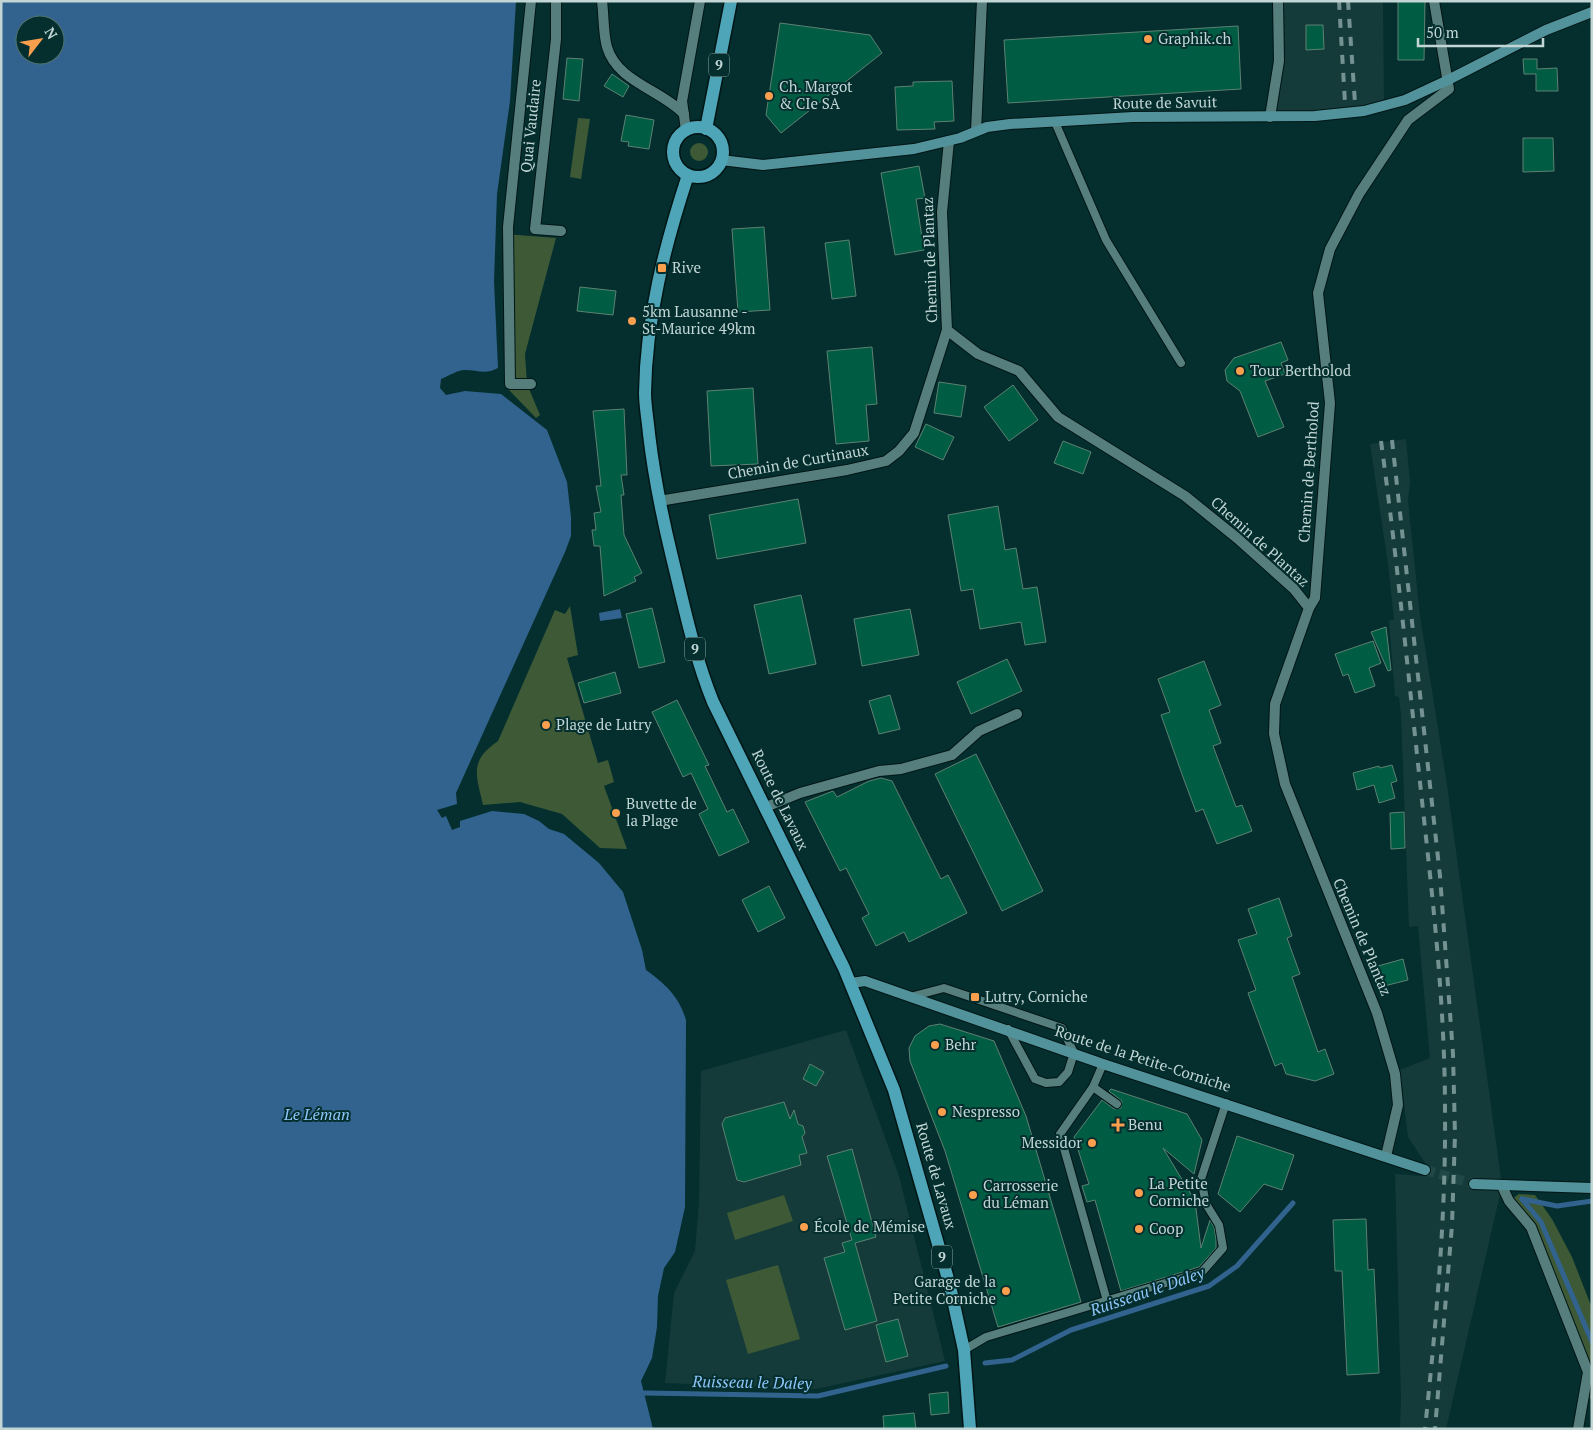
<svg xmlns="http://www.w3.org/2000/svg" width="1593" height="1430" viewBox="0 0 1593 1430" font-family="'PT Serif',serif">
<rect width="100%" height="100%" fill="#042f2e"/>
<g fill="#143b3a">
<path d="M 1278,1 L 1383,1 L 1384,106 L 1270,117 L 1279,61 Z"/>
<path d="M 1406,439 L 1410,482 L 1408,501 L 1420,616 L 1446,778 L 1502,1186 L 1446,1429 L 1400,1429 L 1401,1398 L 1395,1174 L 1424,1176 L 1426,1164 L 1408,1137 L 1400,1070 L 1430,1058 L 1418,926 L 1409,927 L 1401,715 L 1399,697 L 1395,696 L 1389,621 L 1394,619 L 1388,564 L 1370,444 Z"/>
<path d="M 846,1030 L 899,1176 L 945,1361 L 816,1389 L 665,1383 L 674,1293 L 695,1251 L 699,1202 L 701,1071 Z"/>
</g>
<g fill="#3d5936">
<path d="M 578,118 L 590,119 L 581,179 L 570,177 Z"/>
<circle cx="699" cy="152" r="9"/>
<path d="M 505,234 L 556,238 L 525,354 L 527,384 L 540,415 L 536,418 L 508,389 Z"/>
<path d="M 570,606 L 578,655 L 567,658 L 598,763 L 608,760 L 614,782 L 604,786 L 627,849 L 600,848 L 562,814 L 520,802 L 483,805 C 476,774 469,761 498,741 L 555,610 L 565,614 Z"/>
<path d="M 1519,1194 L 1535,1195 L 1552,1219 L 1572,1257 L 1592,1308 L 1592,1399 L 1584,1397 L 1588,1372 L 1531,1227 L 1509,1201 Z"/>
<path d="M 784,1195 L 793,1221 L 735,1240 L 727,1213 Z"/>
<path d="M 778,1265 L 800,1339 L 748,1354 L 726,1280 Z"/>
</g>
<g fill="#32638e" fill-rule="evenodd">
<path d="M 1,1 L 516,1 L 510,101 L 497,194 L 494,281 L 498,368 C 485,375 478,370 465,370 C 457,370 449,376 441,379 L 440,388 L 446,395 L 465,391 L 501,394 L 547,430 L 567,482 L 571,517 L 571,536 L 565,552 L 456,793 L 457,804 L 437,810 L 442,818 L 446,816 L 452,830 L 460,827 L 460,821 L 492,811 L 524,814 L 539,821 L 549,829 L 564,834 L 599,863 L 623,892 L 642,950 L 646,970 C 665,984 679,996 686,1020 L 685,1207 L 675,1252 L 664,1268 L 658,1296 L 657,1327 L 652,1358 L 641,1381 L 653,1429 L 1,1429 ZM 25,25 L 55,25 L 55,55 L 25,55 Z"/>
<path d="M 620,609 L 622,618 L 600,621 L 599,613 Z"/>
</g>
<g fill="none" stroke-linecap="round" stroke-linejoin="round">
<g stroke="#32638e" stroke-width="5">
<path d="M 1522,1199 L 1541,1222 L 1592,1342"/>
<path d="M 1522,1199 L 1557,1206 L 1592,1201"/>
<path d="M 985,1363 L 1012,1360 L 1071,1330 L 1209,1286 L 1237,1266 L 1293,1203"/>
<path d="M 644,1393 L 818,1396 L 946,1366"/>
</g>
</g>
<g fill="#005c43" stroke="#5e8172">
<path d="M 1398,1 L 1425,1 L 1424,60 L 1398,60 Z"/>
<path d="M 780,23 L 870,35 L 882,53 L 781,133 L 766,115 Z"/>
<path d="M 1306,25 L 1323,25 L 1324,49 L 1306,50 Z"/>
<path d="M 1238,26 L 1241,89 L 1008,103 L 1004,40 Z"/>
<path d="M 567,58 L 583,59 L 579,101 L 563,99 Z"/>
<path d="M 1523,59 L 1537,59 L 1537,69 L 1557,68 L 1558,91 L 1536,91 L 1536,74 L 1524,74 Z"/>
<path d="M 612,74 L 629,86 L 623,97 L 604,86 Z"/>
<path d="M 952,81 L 954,121 L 934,122 L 935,129 L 897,130 L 895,87 L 913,86 L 913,82 Z"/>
<path d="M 626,115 L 654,120 L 649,149 L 628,146 L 629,142 L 621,141 Z"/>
<path d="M 1523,138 L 1553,138 L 1554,171 L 1523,172 Z"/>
<path d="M 919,166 L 925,198 L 916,199 L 924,250 L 895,255 L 881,173 Z"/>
<path d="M 764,227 L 770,310 L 738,312 L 732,229 Z"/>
<path d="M 849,240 L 856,296 L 832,299 L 825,243 Z"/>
<path d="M 580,287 L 616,291 L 613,315 L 577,311 Z"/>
<path d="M 1281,342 L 1288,360 L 1281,363 L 1285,374 L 1265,381 L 1284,427 L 1258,437 L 1240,391 L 1227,381 L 1225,370 L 1234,358 Z"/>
<path d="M 872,347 L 877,404 L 866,405 L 869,441 L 836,444 L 827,351 Z"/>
<path d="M 939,382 L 966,386 L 961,417 L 934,413 Z"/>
<path d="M 1013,385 L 1038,420 L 1009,441 L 984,407 Z"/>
<path d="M 753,388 L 758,464 L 711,466 L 707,391 Z"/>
<path d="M 624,409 L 627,475 L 621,475 L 624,495 L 621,495 L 624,535 L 642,573 L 634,577 L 636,581 L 604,596 L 600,546 L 594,546 L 592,530 L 596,530 L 594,513 L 601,512 L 596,486 L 601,486 L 593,411 Z"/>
<path d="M 926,424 L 954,437 L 943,460 L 915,447 Z"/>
<path d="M 1063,441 L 1091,452 L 1083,474 L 1054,463 Z"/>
<path d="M 798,499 L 806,543 L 717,559 L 709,515 Z"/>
<path d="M 998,506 L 1005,550 L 1016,548 L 1023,589 L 1037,587 L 1046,642 L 1025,645 L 1021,622 L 980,629 L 973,589 L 961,591 L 948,515 Z"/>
<path d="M 801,595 L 816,664 L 769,674 L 754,605 Z"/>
<path d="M 652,608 L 665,662 L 639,668 L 626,614 Z"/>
<path d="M 910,609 L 919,655 L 862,666 L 854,619 Z"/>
<path d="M 1386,627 L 1391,670 L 1388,671 L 1371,632 Z"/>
<path d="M 1373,641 L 1381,663 L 1369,668 L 1375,686 L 1355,693 L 1348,674 L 1343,676 L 1335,654 Z"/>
<path d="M 1007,659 L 1022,691 L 971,714 L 957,682 Z"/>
<path d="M 1204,661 L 1221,705 L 1209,710 L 1221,743 L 1213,746 L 1236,807 L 1242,805 L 1252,831 L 1217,844 L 1203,809 L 1196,812 L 1183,777 L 1161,715 L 1170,712 L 1158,679 Z"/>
<path d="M 615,672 L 621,693 L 584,703 L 578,683 Z"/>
<path d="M 890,695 L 900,729 L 879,734 L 869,701 Z"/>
<path d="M 677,700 L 709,765 L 705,766 L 727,812 L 733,809 L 749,842 L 719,856 L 699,814 L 708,809 L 691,773 L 683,777 L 652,712 Z"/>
<path d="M 976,754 L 1043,891 L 1002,911 L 935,774 Z"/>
<path d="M 1392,765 L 1397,781 L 1391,783 L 1395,798 L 1379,803 L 1374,785 L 1357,790 L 1353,773 L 1379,766 L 1380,768 Z"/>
<path d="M 881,778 L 892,781 L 941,879 L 948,875 L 967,913 L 909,942 L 904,932 L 876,946 L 862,918 L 869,914 L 846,868 L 840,871 L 805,802 L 833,791 L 837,797 L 869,781 Z"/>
<path d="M 1404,812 L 1405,848 L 1391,849 L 1390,813 Z"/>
<path d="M 769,886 L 785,918 L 758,932 L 742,900 Z"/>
<path d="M 1279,898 L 1292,936 L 1287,938 L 1300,974 L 1292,977 L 1318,1052 L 1325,1049 L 1334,1074 L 1315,1081 L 1286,1074 L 1282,1063 L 1275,1066 L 1248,993 L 1256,990 L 1238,940 L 1257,934 L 1248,909 Z"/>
<path d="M 1403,959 L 1408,980 L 1384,986 L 1378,966 Z"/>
<path d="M 940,1024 L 994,1041 L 1026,1116 L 1081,1302 L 998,1327 L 945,1151 L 910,1061 L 909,1048 L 915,1036 L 929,1026 Z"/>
<path d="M 810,1064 L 824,1072 L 816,1086 L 803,1079 Z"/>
<path d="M 1111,1089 L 1187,1114 L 1202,1140 L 1194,1174 L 1163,1148 L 1195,1201 L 1201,1248 L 1210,1220 L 1214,1227 L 1216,1239 L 1216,1248 L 1199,1267 L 1121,1291 L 1095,1200 L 1087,1202 L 1082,1186 L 1089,1184 L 1074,1137 L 1102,1100 L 1114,1109 L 1121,1108 L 1122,1101 L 1109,1091 Z"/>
<path d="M 784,1102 L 790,1119 L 794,1110 L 798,1124 L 803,1126 L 805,1133 L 802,1137 L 807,1153 L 799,1155 L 801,1165 L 744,1182 L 737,1180 L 722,1124 L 725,1118 Z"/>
<path d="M 1237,1136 L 1294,1155 L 1282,1190 L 1264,1184 L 1240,1212 L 1218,1194 Z"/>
<path d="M 852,1149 L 876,1237 L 855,1243 L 877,1321 L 845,1330 L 824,1258 L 845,1252 L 842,1243 L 852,1240 L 827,1156 Z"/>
<path d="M 1366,1219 L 1368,1270 L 1374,1269 L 1379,1373 L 1347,1375 L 1342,1271 L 1335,1271 L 1333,1220 Z"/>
<path d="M 898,1319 L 908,1356 L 886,1362 L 876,1325 Z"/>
<path d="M 948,1392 L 949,1413 L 931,1415 L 929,1394 Z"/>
<path d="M 914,1413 L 916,1429 L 884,1429 L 883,1416 Z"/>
</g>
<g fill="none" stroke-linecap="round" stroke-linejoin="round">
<path stroke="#204847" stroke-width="10" stroke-dasharray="10 5" stroke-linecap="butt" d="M 1425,1170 L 1474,1184"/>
<g stroke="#001615" stroke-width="10">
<g id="lane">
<path d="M 1055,122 L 1106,240 L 1181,363"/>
<path d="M 910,997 L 944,988 L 1062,1028 L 1074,1053 L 1068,1072 L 1059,1082 L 1046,1083 L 1035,1079 L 1008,1029"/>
<path d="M 1103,1064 L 1093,1087 L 1060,1134 L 1107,1301"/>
<path d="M 1093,1087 L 1117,1104"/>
<path d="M 964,1350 L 986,1337 L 1202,1272 L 1223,1248 L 1219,1225 L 1206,1204 L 1201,1179 L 1226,1103"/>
</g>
</g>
<g stroke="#001615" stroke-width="12">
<g id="street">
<path d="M 556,1 L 556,39 L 535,229 L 561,231"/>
<path d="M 602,1 C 604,16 603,33 607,47 C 617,82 662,90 684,114"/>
<path d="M 1270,117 L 1279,61 L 1278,1"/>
<path d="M 686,130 L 682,101 L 700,1"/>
<path d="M 976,131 L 982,1"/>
<path d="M 949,141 L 942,212 L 947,330 L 978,354 L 1019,371 L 1058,417 L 1185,496 L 1237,538 L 1294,589 L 1309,608 L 1275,704 L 1274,734 L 1285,784 L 1377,1013 L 1395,1074 L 1398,1105 L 1386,1156"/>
<path d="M 531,384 L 510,384 L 508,227 L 531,1"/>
<path d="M 659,501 L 847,470 L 886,461 L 899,451 L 914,433 L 947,330"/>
<path d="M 1309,608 L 1315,598 L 1330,403 L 1318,293 L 1330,249 L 1359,194 L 1408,120 L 1449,89 L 1434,1"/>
<path d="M 766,807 L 800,793 L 879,771 L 901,769 L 952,755 L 979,731 L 1017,714"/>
<path d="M 1502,1186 L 1509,1201 L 1531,1227 L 1588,1372 L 1578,1429"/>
</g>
</g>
<g stroke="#001615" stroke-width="12">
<g id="secondary">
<path d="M 721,160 L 763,165 L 914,149 L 960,138 L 987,127 L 1010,124 L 1133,117 L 1315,116 L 1364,111 L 1405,100 L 1448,80 L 1546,30 L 1592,12"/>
<path d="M 851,983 L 865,981 L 1103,1064 L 1425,1170"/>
<path d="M 1474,1184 L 1592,1188"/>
</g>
</g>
<g stroke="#001615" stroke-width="15">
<g id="primary">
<circle cx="698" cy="152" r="25"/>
<path d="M 706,129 L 731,1"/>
<path d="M 688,175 C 665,245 646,318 645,393 C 645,406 648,421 649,434 C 654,476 662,516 672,557 C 684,606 694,655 713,702 L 844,968 L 894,1090 L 950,1286 L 964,1350 L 970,1429"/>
</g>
</g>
<use href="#lane" stroke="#567e7d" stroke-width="8"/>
<use href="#street" stroke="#567e7d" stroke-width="10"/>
<use href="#secondary" stroke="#52929b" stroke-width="10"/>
<use href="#primary" stroke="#4fa5b8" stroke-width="12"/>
<g stroke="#749291" stroke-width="4" stroke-dasharray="9 9" stroke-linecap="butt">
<path d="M 1339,1 L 1345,103"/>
<path d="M 1348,1 L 1355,103"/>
<path d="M 1392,440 L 1440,876 L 1453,1054 L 1455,1135 L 1452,1225 L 1435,1429"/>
<path d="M 1381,441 C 1396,551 1407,662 1419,773 C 1431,885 1445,997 1445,1111 C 1446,1217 1436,1323 1425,1429"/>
</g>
</g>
<g fill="#fa9f4e" stroke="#042f2e" stroke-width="2">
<circle cx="1148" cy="39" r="5"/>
<circle cx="769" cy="96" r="5"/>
<rect x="657" y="263" width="10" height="10" rx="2.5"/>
<circle cx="632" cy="321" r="5"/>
<circle cx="1240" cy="371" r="5"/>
<circle cx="546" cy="725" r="5"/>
<circle cx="616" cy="813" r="5"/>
<rect x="970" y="992" width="10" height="10" rx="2.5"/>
<circle cx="935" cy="1045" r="5"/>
<circle cx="942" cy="1112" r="5"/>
<path d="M1115.5 1117.5h5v5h5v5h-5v5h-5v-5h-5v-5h5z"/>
<circle cx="1092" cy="1143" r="5"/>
<circle cx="1139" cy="1193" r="5"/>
<circle cx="973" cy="1195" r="5"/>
<circle cx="804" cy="1227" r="5"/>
<circle cx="1139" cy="1229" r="5"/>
<circle cx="1006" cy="1291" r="5"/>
</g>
<g text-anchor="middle" stroke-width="4" stroke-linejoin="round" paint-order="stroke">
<g fill="#042f2e" stroke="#88a4a3" stroke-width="1">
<rect x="709" y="53.5" width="20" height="23" rx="4"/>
<rect x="685" y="637.5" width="20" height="23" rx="4"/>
<rect x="932" y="1245.5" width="20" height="23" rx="4"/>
</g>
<g font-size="14" font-weight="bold" fill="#c1d6d5">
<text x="719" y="70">9</text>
<text x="695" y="654">9</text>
<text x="942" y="1262">9</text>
</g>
<g font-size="15" fill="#c1d6d5" stroke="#042f2e" text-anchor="start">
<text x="1158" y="44">Graphik.ch</text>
<text x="779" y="92">Ch. Margot<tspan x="779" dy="17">&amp; CIe SA</tspan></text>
<text x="672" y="273">Rive</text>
<text x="642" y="317">5km Lausanne -<tspan x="642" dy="17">St-Maurice 49km</tspan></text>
<text x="1250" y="376">Tour Bertholod</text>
<text x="556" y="730">Plage de Lutry</text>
<text x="626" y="809">Buvette de<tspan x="626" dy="17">la Plage</tspan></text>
<text x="985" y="1002">Lutry, Corniche</text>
<text x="945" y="1050">Behr</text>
<text x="952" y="1117">Nespresso</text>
<text x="1128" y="1130">Benu</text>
<text x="1082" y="1148" text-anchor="end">Messidor</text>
<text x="1149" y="1189">La Petite<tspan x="1149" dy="17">Corniche</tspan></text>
<text x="983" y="1191">Carrosserie<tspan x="983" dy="17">du Léman</tspan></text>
<text x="814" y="1232">École de Mémise</text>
<text x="1149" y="1234">Coop</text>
<text x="996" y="1287" text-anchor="end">Garage de la<tspan x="996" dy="17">Petite Corniche</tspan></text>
</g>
<g font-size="15" fill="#c1d6d5" stroke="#042f2e">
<text transform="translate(1165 103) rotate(-1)" y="5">Route de Savuit</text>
<text transform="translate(531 126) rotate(-84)" y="5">Quai Vaudaire</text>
<text transform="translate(930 260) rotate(-92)" y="5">Chemin de Plantaz</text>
<text transform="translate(798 462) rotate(-10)" y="5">Chemin de Curtinaux</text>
<text transform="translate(1309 472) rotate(-86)" y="5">Chemin de Bertholod</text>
<text transform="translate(1260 542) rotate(42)" y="5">Chemin de Plantaz</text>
<text transform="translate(780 800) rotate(64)" y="5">Route de Lavaux</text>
<text transform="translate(1362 937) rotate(67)" y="5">Chemin de Plantaz</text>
<text transform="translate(1143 1059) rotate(18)" y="5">Route de la Petite-Corniche</text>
<text transform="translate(936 1176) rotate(74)" y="5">Route de Lavaux</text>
</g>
<g font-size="16" font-style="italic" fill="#8ec6fa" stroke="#042f2e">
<text x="317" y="1120">Le Léman</text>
<text transform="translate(1147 1291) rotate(-19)" y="6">Ruisseau le Daley</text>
<text transform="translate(752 1382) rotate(1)" y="6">Ruisseau le Daley</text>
</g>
</g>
<rect width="1593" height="1430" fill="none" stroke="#c1d6d5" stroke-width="5"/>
<g transform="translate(40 40) rotate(59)"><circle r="24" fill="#042f2e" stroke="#507271"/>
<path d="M0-4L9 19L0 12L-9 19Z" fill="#fa9f4e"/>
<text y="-8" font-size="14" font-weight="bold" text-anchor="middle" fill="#c1d6d5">N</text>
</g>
<path d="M1418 38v8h125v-8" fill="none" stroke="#c1d6d5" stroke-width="2.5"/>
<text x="1426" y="38" font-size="15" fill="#c1d6d5" stroke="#042f2e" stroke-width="4" paint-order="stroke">50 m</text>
</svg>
